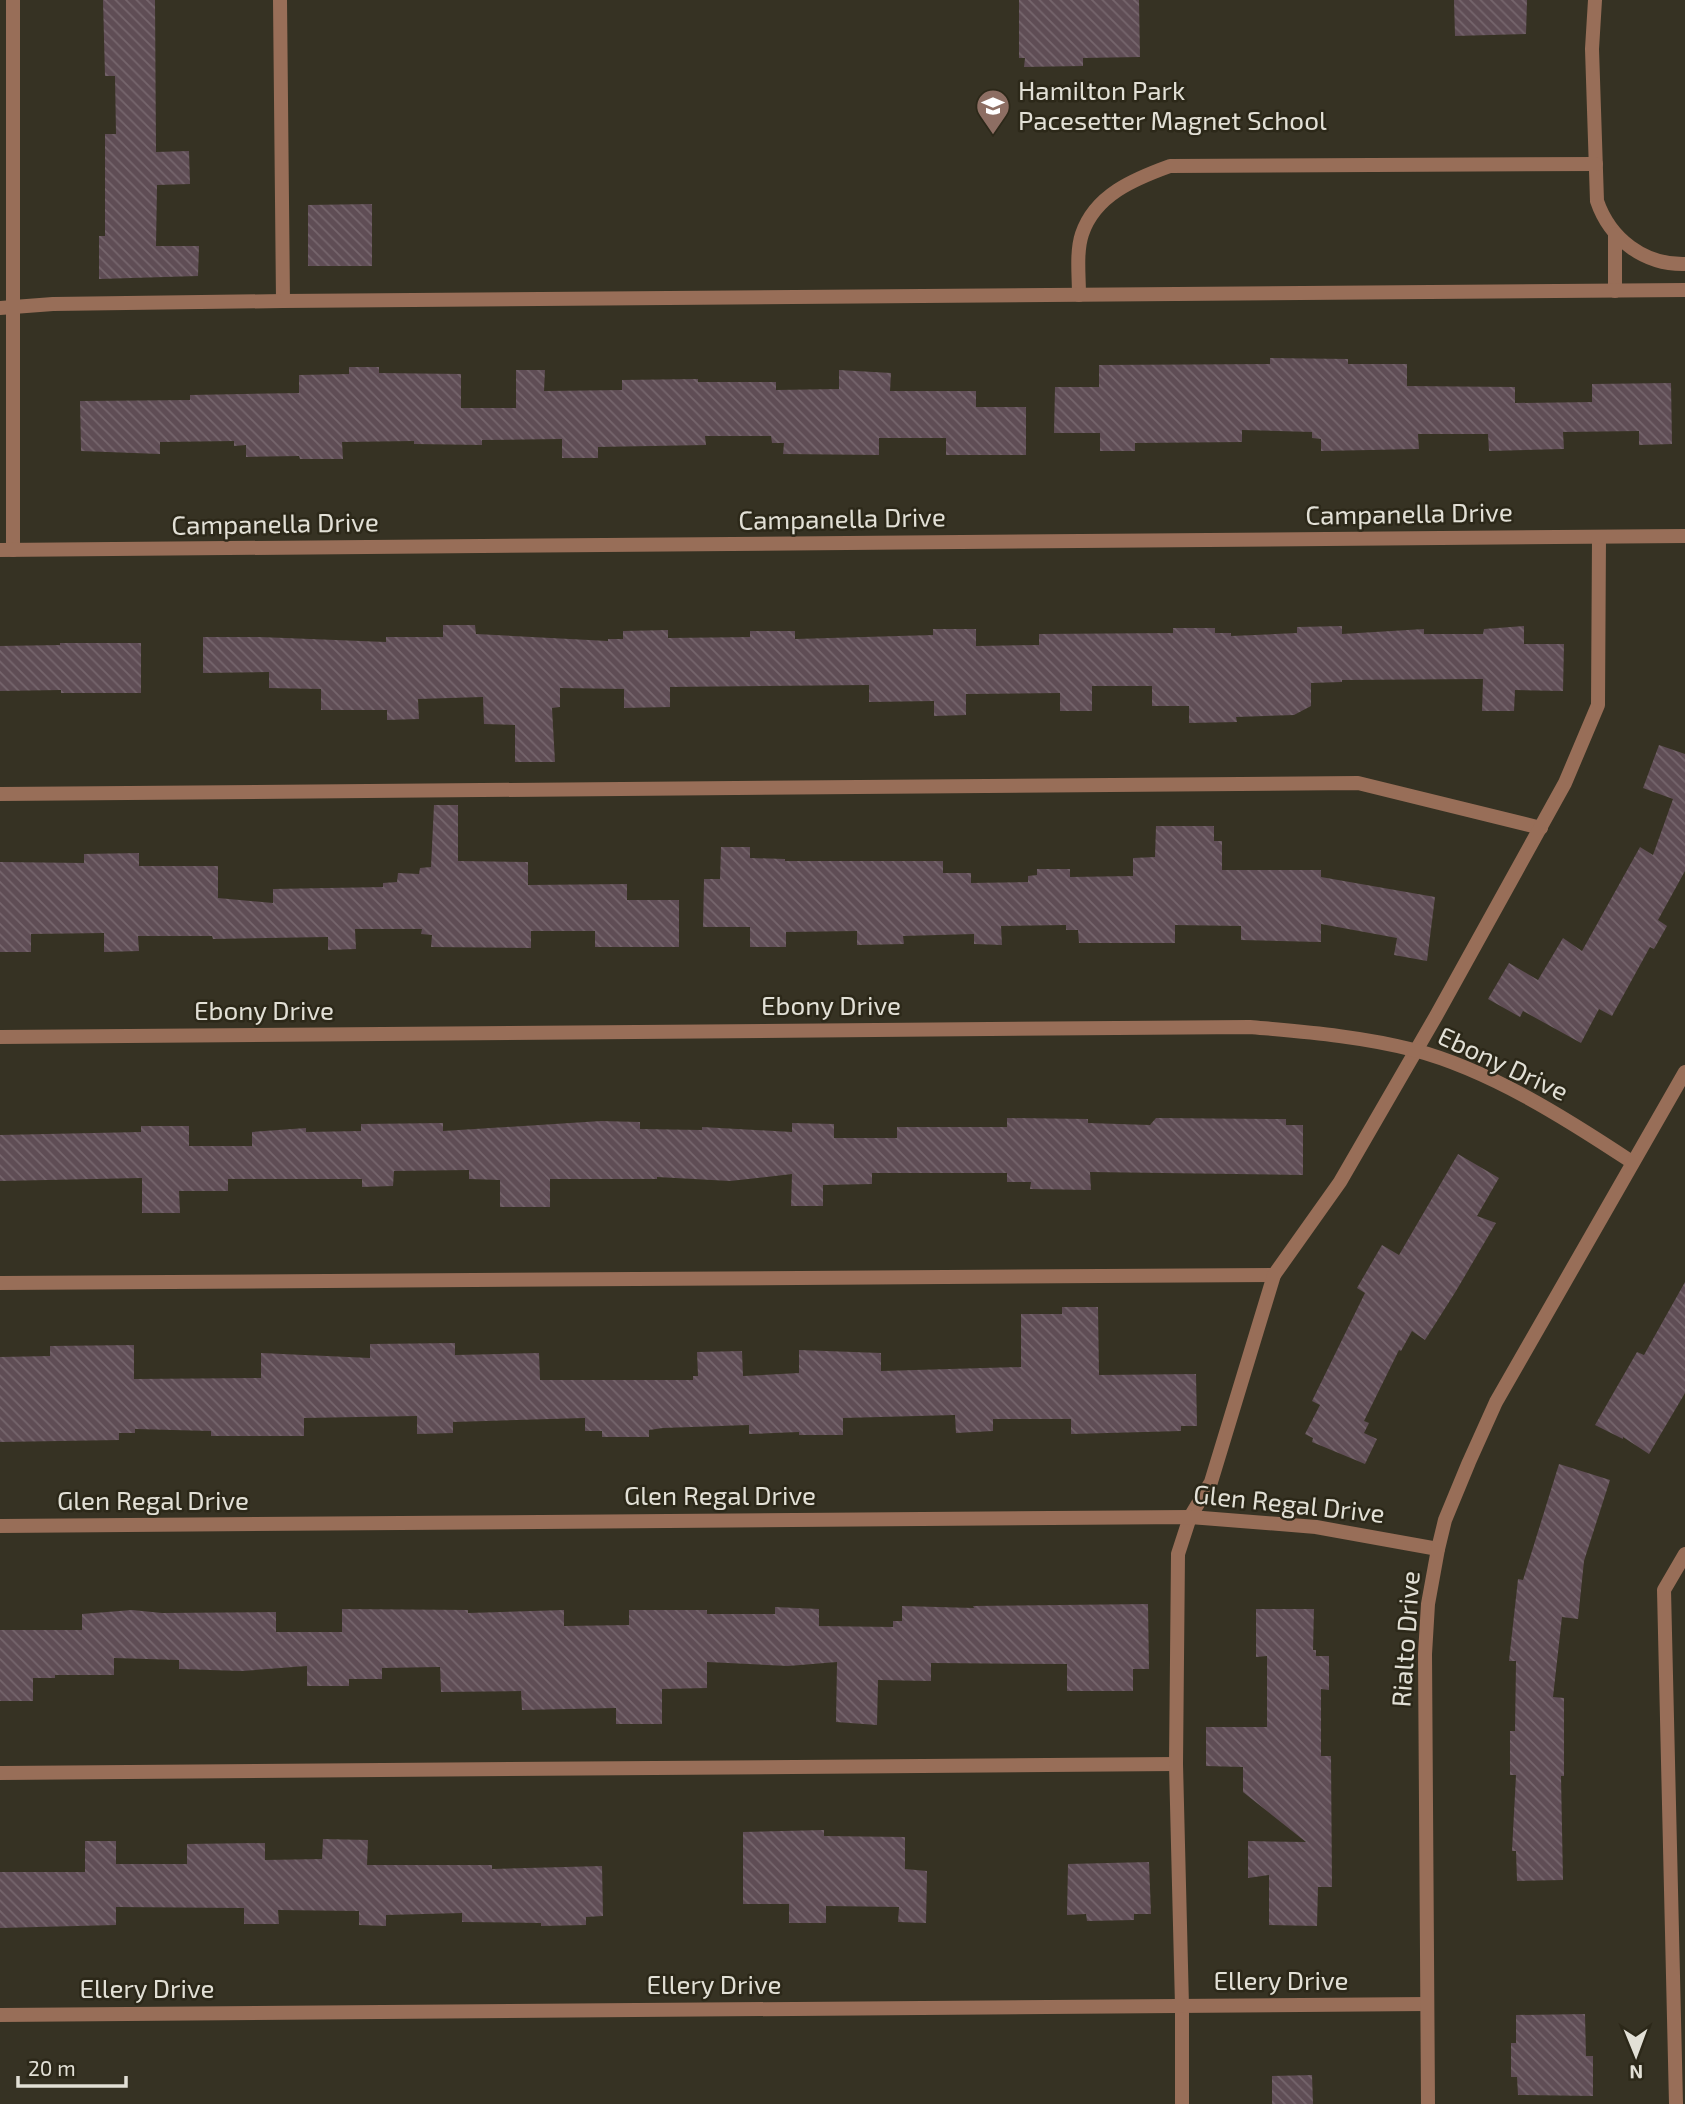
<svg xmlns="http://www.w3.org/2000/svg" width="1685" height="2104" viewBox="0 0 1685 2104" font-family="'Exo 2',sans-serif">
<defs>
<pattern id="building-back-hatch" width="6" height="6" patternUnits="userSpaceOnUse" patternTransform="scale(1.75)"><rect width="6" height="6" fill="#5f4d55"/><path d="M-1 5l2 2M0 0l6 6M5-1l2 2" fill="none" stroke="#76666d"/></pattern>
</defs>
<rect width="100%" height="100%" fill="#363223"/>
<g fill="url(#building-back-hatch)">
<path d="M 103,0 L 155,0 L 156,152 L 189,151 L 190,184 L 157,185 L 156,246 L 199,246 L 198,276 L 99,279 L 99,236 L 105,236 L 105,134 L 116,134 L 115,76 L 105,76 Z"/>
<path d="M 1019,0 L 1139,0 L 1140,57 L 1083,58 L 1083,66 L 1024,67 L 1025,58 L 1019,58 Z"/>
<path d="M 1454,0 L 1527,0 L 1526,34 L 1455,36 Z"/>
<path d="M 372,204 L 372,266 L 308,266 L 308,205 Z"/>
<path d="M 1270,358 L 1348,359 L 1348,364 L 1407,364 L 1407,386 L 1515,387 L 1515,403 L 1592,402 L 1592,384 L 1671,383 L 1672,444 L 1639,445 L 1639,431 L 1563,432 L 1564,449 L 1489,451 L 1488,434 L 1418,434 L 1419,449 L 1321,451 L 1321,439 L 1312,438 L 1312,432 L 1242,430 L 1242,442 L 1135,443 L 1135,451 L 1100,451 L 1100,433 L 1054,433 L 1055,387 L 1099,387 L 1099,365 L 1270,364 Z"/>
<path d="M 349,367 L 379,367 L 379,373 L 461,374 L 461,408 L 516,408 L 516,370 L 545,370 L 544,391 L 622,390 L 622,380 L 698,379 L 698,382 L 776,382 L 776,390 L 839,389 L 839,370 L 891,373 L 890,391 L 976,391 L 976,407 L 1026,407 L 1026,455 L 946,455 L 946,438 L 879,438 L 879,455 L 783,454 L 784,443 L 772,443 L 771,436 L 705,436 L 706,445 L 598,447 L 598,458 L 562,458 L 562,439 L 482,440 L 482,445 L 414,444 L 414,441 L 342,442 L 343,459 L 300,459 L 299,456 L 246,457 L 246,445 L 234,446 L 234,441 L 160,442 L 160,454 L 81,451 L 80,401 L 190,400 L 190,395 L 299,393 L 299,375 L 349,374 Z"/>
<path d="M 443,625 L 475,625 L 476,634 L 608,641 L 608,639 L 623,639 L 623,631 L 668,630 L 668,638 L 750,637 L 750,631 L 795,631 L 795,639 L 933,635 L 933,629 L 976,629 L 976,646 L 1039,645 L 1039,634 L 1173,633 L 1173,628 L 1215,628 L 1215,633 L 1231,633 L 1231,636 L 1297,633 L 1297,627 L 1342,626 L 1342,634 L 1424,629 L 1424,634 L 1483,634 L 1484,629 L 1524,626 L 1524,644 L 1564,644 L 1563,691 L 1515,690 L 1514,711 L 1482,711 L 1483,679 L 1342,680 L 1342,682 L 1311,683 L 1311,706 L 1294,715 L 1236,717 L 1237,722 L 1189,723 L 1189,706 L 1152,706 L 1152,686 L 1092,686 L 1092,711 L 1060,711 L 1060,693 L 966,694 L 966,715 L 934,716 L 934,701 L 869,702 L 869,685 L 670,687 L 670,707 L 624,708 L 624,689 L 560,688 L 560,707 L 552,708 L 555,762 L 515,762 L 515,725 L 484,724 L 483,697 L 418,699 L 419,719 L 387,720 L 387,710 L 321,710 L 321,689 L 269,688 L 269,672 L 203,673 L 203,637 L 260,637 L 386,642 L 386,637 L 443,637 Z"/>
<path d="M 60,643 L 141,643 L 141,693 L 61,693 L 61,690 L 0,691 L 0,646 L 60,645 Z"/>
<path d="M 1659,745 L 1685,754 L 1685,871 L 1658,920 L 1667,926 L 1654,949 L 1650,947 L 1612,1016 L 1599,1009 L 1581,1043 L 1523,1011 L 1520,1017 L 1488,999 L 1509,963 L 1538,980 L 1563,938 L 1582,951 L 1640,847 L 1653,855 L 1673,799 L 1643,788 Z"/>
<path d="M 434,805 L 458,805 L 458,861 L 528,862 L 528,885 L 627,884 L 627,900 L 679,900 L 679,947 L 595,947 L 595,931 L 531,931 L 531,948 L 431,947 L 432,935 L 421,934 L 422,929 L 355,929 L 356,949 L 328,950 L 328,937 L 213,939 L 212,936 L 138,936 L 139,951 L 104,952 L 104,933 L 31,934 L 31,952 L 0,952 L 0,862 L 84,863 L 84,854 L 139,853 L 139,866 L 218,866 L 218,898 L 273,903 L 273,889 L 383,887 L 383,883 L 397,882 L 398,873 L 419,874 L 420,868 L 431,867 Z"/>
<path d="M 1156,826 L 1214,826 L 1214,841 L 1222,841 L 1222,870 L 1321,870 L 1321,877 L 1435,897 L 1427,961 L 1394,955 L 1397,938 L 1321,924 L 1321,942 L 1241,940 L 1241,926 L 1175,925 L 1175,943 L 1079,943 L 1078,930 L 1066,930 L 1066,925 L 1001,926 L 1002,945 L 974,944 L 974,934 L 903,936 L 904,944 L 857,945 L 857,931 L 786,932 L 786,947 L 750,947 L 750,927 L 703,927 L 704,879 L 720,879 L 721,847 L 750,847 L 750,858 L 785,859 L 785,861 L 943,861 L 943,873 L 971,873 L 971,883 L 1028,882 L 1028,876 L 1037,875 L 1037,869 L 1070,869 L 1070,877 L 1133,876 L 1133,858 L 1155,857 Z"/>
<path d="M 1007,1118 L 1088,1119 L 1088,1123 L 1150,1125 L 1156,1118 L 1286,1119 L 1286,1125 L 1303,1125 L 1303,1175 L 1090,1172 L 1091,1190 L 1030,1189 L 1031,1182 L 1007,1182 L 1007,1173 L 872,1173 L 872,1184 L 823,1185 L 823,1206 L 791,1206 L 792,1174 L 730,1181 L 657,1177 L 657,1179 L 550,1179 L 550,1207 L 500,1207 L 500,1180 L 469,1179 L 469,1170 L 394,1171 L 393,1186 L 362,1187 L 362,1179 L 228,1179 L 228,1191 L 179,1191 L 180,1213 L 142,1213 L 142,1178 L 0,1181 L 0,1135 L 141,1132 L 141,1126 L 189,1126 L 189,1146 L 252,1146 L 252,1132 L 306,1128 L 306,1132 L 361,1131 L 361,1124 L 443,1123 L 443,1131 L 601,1121 L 640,1122 L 640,1129 L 702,1130 L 702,1127 L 792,1132 L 792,1123 L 834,1124 L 834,1138 L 897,1138 L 897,1127 L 1007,1127 Z"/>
<path d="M 1458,1154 L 1499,1178 L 1477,1216 L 1496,1223 L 1456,1291 L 1425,1340 L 1412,1331 L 1401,1351 L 1399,1350 L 1364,1421 L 1369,1423 L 1364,1433 L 1377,1439 L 1365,1464 L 1312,1442 L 1313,1438 L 1305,1434 L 1320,1405 L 1312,1401 L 1365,1293 L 1357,1288 L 1382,1245 L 1399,1255 Z"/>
<path d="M 1685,1282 L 1685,1393 L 1649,1454 L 1623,1437 L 1623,1439 L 1595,1425 L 1637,1352 L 1644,1355 Z"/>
<path d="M 1062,1307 L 1098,1307 L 1099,1375 L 1196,1374 L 1197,1426 L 1181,1426 L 1181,1431 L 1071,1434 L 1071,1419 L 993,1419 L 993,1431 L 956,1433 L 955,1415 L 843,1418 L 843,1435 L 799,1435 L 799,1432 L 749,1434 L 749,1425 L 663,1428 L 649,1430 L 649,1437 L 602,1437 L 602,1431 L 585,1431 L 585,1418 L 453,1422 L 453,1433 L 417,1434 L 417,1416 L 304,1418 L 304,1436 L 211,1436 L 211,1431 L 135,1429 L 135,1433 L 119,1433 L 119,1440 L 0,1442 L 0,1357 L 50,1356 L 50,1346 L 134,1345 L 134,1379 L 261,1378 L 261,1353 L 370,1358 L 370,1344 L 455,1343 L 455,1355 L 539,1353 L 540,1380 L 693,1380 L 693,1376 L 698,1376 L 697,1352 L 742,1351 L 743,1376 L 799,1373 L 799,1350 L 881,1353 L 881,1371 L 1021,1367 L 1021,1314 L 1062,1314 Z"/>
<path d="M 1559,1464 L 1610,1480 L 1584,1561 L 1578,1619 L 1562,1617 L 1553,1697 L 1564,1698 L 1564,1776 L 1561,1776 L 1563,1880 L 1517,1881 L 1516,1851 L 1512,1851 L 1516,1775 L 1510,1775 L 1510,1731 L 1515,1731 L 1516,1661 L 1509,1661 L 1518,1579 L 1523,1580 Z"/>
<path d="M 1148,1604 L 1149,1669 L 1133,1669 L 1133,1691 L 1067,1691 L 1067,1664 L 931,1663 L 931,1681 L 878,1680 L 877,1725 L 836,1722 L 837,1662 L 788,1666 L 707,1662 L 707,1688 L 662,1689 L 662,1724 L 616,1724 L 616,1708 L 522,1710 L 521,1691 L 441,1692 L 440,1667 L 382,1668 L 382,1679 L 349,1679 L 349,1686 L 307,1686 L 307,1666 L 242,1671 L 179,1669 L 179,1660 L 114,1658 L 114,1675 L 55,1675 L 55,1678 L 33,1678 L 33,1701 L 0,1701 L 0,1630 L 82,1630 L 82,1614 L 132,1610 L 162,1613 L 276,1612 L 276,1632 L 342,1632 L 342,1609 L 468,1610 L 468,1613 L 564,1610 L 564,1626 L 629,1625 L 629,1610 L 707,1610 L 707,1614 L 775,1614 L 775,1607 L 819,1609 L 819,1626 L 893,1627 L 893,1621 L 902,1621 L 902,1606 L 974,1608 L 973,1606 Z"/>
<path d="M 1256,1609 L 1314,1609 L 1313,1650 L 1316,1650 L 1316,1656 L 1329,1656 L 1329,1690 L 1321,1689 L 1321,1756 L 1331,1756 L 1332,1887 L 1318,1887 L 1317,1926 L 1269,1925 L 1269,1875 L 1248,1878 L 1248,1841 L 1306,1842 L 1243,1792 L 1243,1767 L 1206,1766 L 1206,1727 L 1267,1727 L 1267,1656 L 1256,1657 Z"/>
<path d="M 824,1830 L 824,1836 L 905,1837 L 905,1869 L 927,1871 L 926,1923 L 898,1922 L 899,1907 L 826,1906 L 826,1923 L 789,1923 L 789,1904 L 743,1904 L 743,1832 Z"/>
<path d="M 323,1839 L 368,1840 L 367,1865 L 492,1865 L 492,1869 L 602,1866 L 603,1916 L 586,1917 L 586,1925 L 541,1926 L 541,1923 L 462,1922 L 462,1913 L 386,1915 L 386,1926 L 359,1925 L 359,1911 L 278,1910 L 279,1924 L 244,1924 L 244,1908 L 116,1907 L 116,1925 L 0,1928 L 0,1872 L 85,1872 L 85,1841 L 116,1841 L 116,1864 L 187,1864 L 187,1844 L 265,1843 L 265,1860 L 322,1859 Z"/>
<path d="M 1149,1862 L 1151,1914 L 1134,1914 L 1134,1920 L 1087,1921 L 1086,1914 L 1067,1915 L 1068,1864 Z"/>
<path d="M 1585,2014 L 1586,2056 L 1593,2056 L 1593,2096 L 1518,2095 L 1517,2077 L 1511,2077 L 1511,2043 L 1516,2043 L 1516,2015 Z"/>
<path d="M 1312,2075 L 1313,2104 L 1272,2104 L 1272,2076 Z"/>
</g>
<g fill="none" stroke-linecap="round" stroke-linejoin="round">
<g stroke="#986e58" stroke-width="14">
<path d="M 280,0 L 283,301"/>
<path d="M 1595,0 L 1592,49 L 1597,201 C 1610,239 1644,265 1685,264"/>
<path d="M 1615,234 L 1615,291"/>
<path d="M 1079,295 C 1079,276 1076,252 1082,234 C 1095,195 1134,179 1170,166 L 1596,164"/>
<path d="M 0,308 L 53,304 L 283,301 L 1685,290"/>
<path d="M 0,794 L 1358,783 L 1541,828"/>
<path d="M 0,1283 L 1274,1275"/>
<path d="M 0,1773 L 1176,1764"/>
<path d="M 1182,2104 L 1182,2006 L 1176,1764 L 1178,1554 L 1190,1517 L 1211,1482 L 1274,1275 L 1340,1182 L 1436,1016 L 1565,783 L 1598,705 L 1599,537"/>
<path d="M 1676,2104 L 1664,1590 L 1685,1554"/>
</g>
<g stroke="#986e58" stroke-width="14">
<path d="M 13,0 L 13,550"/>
<path d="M 0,550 L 1685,536"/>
<path d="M 0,1037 L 1250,1027 C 1305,1032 1360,1036 1414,1050 C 1490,1070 1567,1119 1632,1162"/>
<path d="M 0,1526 L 1190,1517 L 1316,1527 L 1438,1549"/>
<path d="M 0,2015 L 1427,2004"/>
<path d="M 1428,2104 L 1425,1654 L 1428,1604 L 1438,1549 L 1445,1520 L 1469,1462 L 1496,1402 L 1685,1072"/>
</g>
</g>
<defs>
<g id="school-pin" transform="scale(1.75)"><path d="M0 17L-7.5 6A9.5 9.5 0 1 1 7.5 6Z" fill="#8d6e63" stroke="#2c2819"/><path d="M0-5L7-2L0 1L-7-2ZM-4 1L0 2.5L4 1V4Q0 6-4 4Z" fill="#fff"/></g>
</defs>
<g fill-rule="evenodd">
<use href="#school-pin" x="993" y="106"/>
</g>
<g text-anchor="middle" stroke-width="5" stroke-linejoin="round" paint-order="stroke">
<g font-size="26" fill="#e2e0d6" stroke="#2c2819" text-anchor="start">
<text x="1018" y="100">Hamilton Park<tspan x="1018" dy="30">Pacesetter Magnet School</tspan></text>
</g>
<g font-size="26" fill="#e2e0d6" stroke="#2c2819">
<text transform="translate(1409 514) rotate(-1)" y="9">Campanella Drive</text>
<text transform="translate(842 519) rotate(-1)" y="9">Campanella Drive</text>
<text transform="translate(275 524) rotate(-1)" y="9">Campanella Drive</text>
<text x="831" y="1015">Ebony Drive</text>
<text x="264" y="1020">Ebony Drive</text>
<text transform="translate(1503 1064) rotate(25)" y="9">Ebony Drive</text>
<text x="720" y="1505">Glen Regal Drive</text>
<text x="153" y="1510">Glen Regal Drive</text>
<text transform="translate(1289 1504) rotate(6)" y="9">Glen Regal Drive</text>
<text transform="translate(1406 1639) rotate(-86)" y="9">Rialto Drive</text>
<text x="1281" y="1990">Ellery Drive</text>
<text x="714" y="1994">Ellery Drive</text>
<text x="147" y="1998">Ellery Drive</text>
</g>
</g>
<g transform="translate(1636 2055) rotate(179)" stroke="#2c2819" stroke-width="5" paint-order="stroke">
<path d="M0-5L12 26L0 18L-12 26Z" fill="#e2e0d6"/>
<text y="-10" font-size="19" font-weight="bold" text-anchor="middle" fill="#e2e0d6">N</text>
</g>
<path d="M18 2076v10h108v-10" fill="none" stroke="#e2e0d6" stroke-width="3.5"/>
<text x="28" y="2076" font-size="21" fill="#e2e0d6" stroke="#2c2819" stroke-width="5" paint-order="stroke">20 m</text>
</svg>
